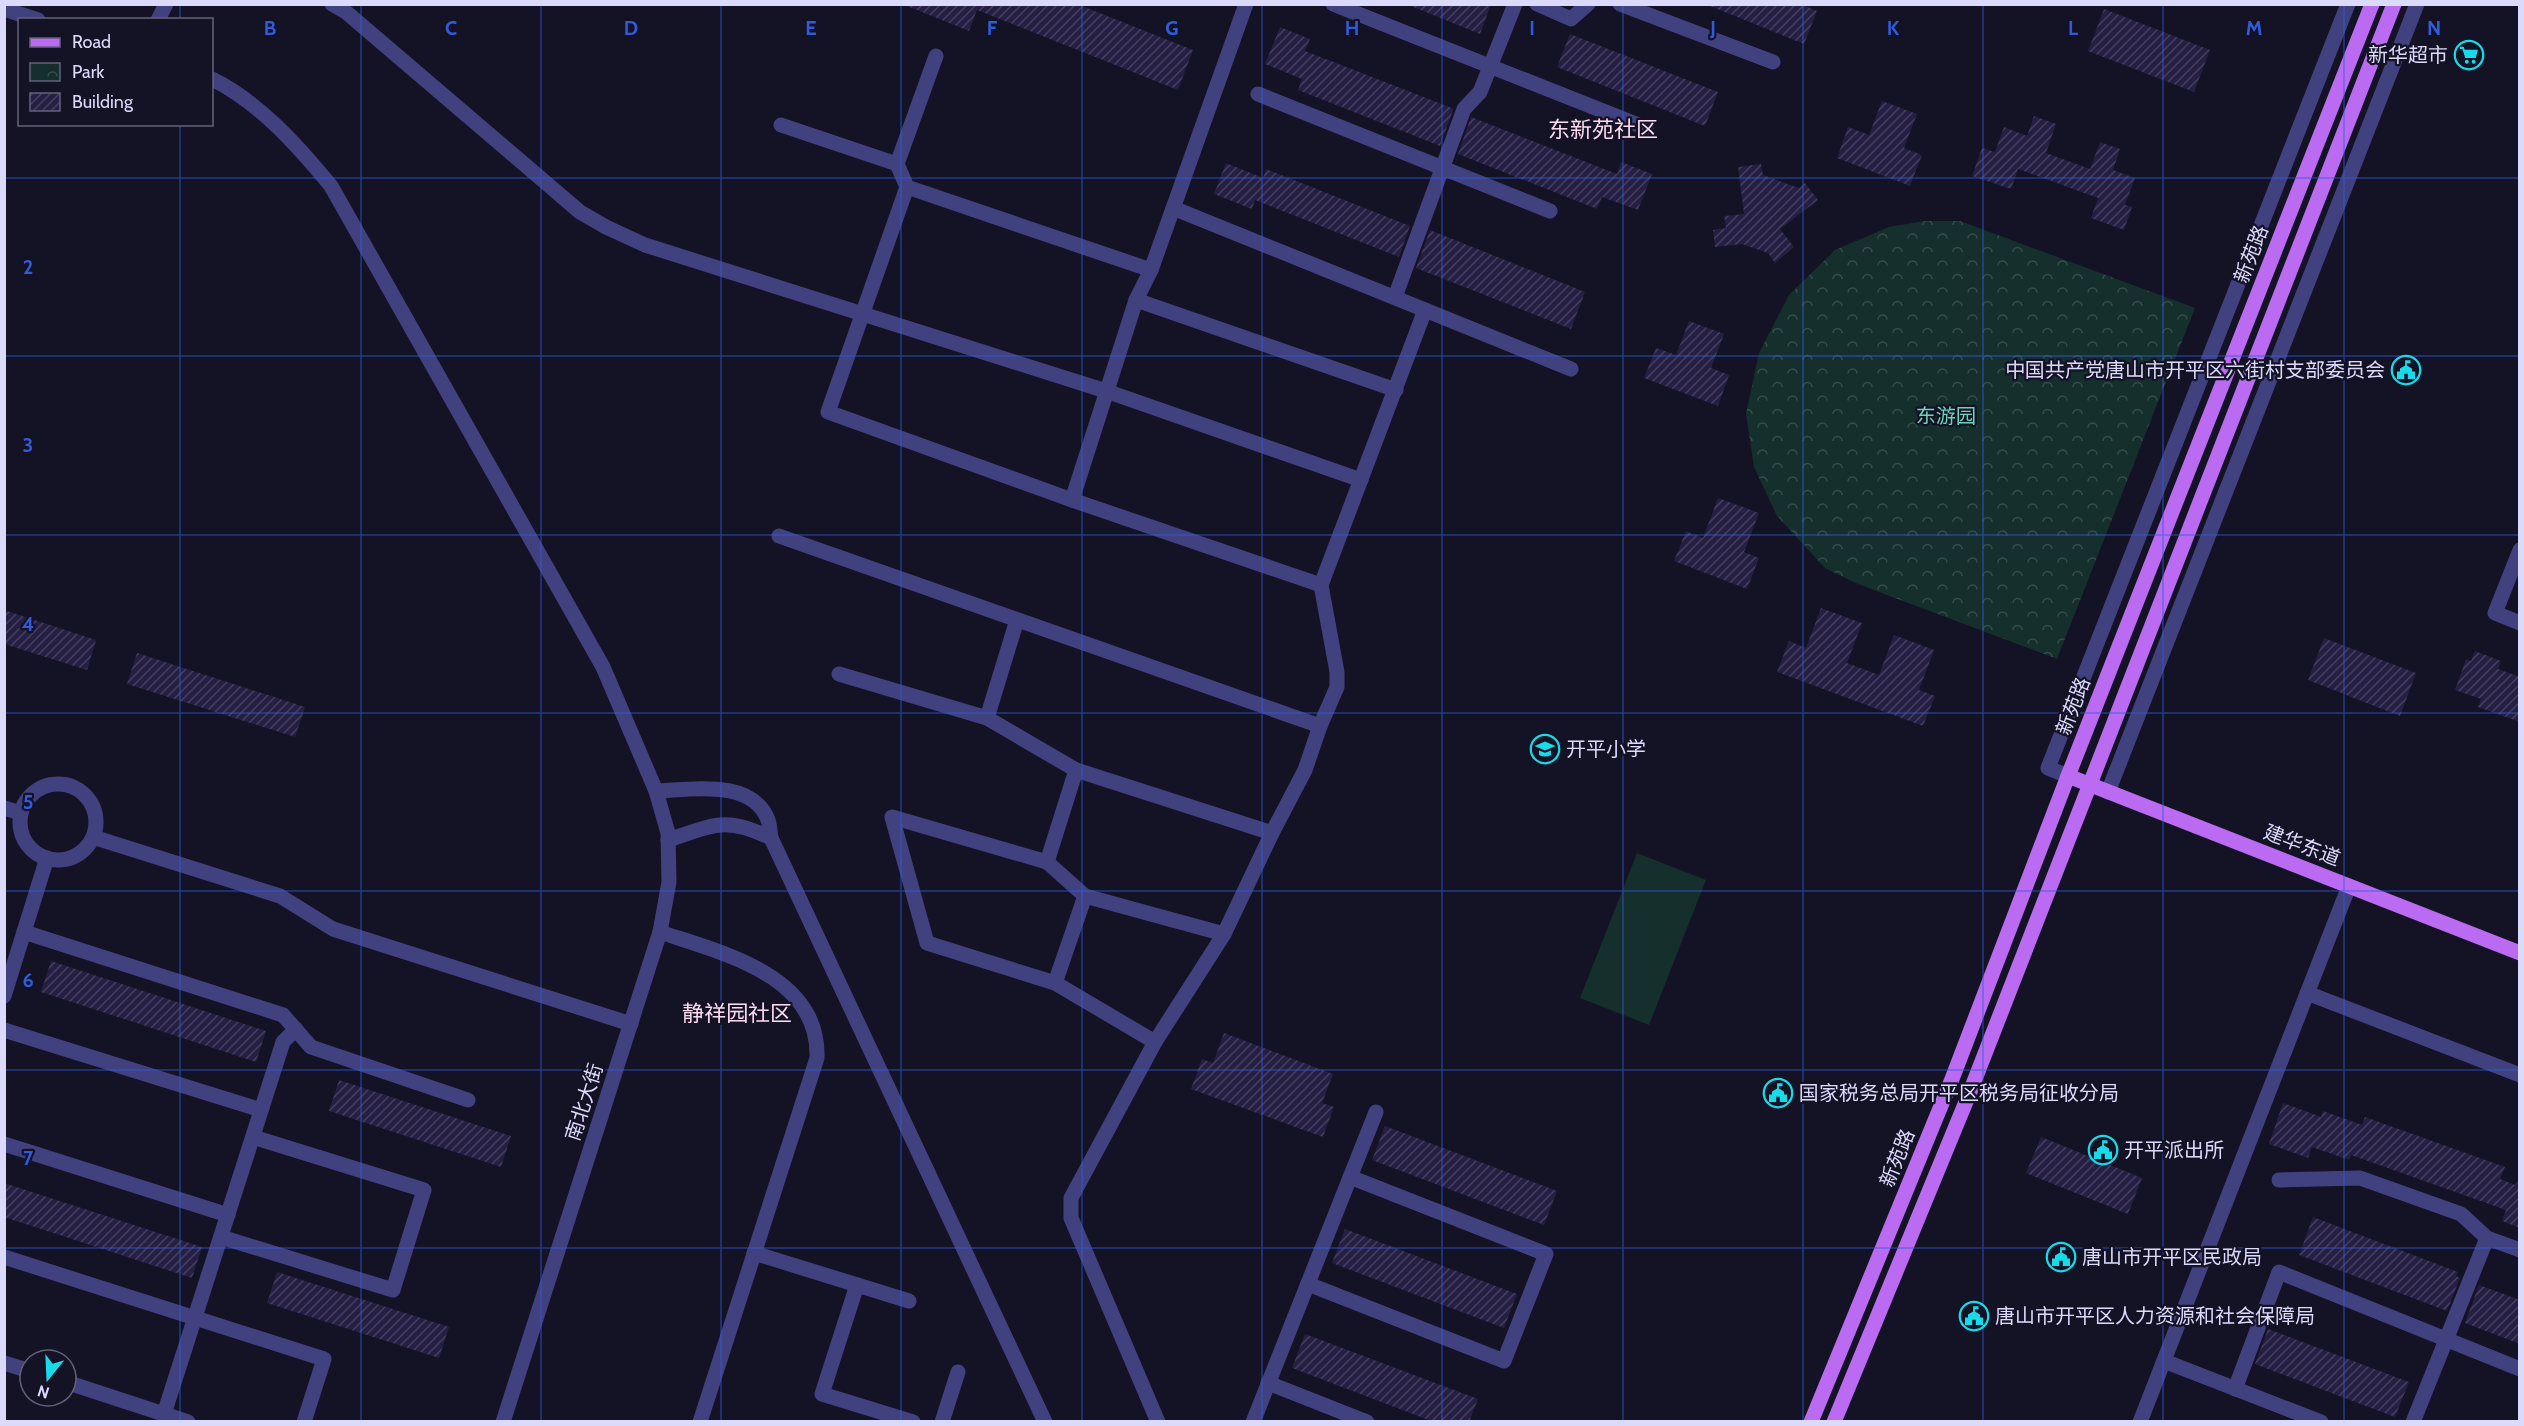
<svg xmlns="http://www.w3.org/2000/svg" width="2524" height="1426" viewBox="0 0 2524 1426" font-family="Cabin,'Noto Sans SC',sans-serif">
<defs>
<pattern id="park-crowns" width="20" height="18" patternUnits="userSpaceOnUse" patternTransform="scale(1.5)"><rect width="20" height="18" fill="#152f2d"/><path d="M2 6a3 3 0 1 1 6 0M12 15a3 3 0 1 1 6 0" fill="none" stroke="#364d4c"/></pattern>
<pattern id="building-hatch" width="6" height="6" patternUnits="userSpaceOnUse" patternTransform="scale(1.5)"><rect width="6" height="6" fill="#261f44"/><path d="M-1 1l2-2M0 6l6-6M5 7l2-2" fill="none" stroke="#453f60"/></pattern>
</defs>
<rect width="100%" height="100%" fill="#141225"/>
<path fill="url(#park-crowns)" d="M 1925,221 L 1960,221 L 2195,308 L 2057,659 L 1858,584 L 1825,568 L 1777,516 L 1754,467 L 1746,414 L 1759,353 L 1789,295 L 1835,250 L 1889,227 Z"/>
<path fill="#152f2d" d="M 1637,853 L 1706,880 L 1649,1025 L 1580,998 Z"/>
<g fill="url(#building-hatch)">
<path d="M 902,4 L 1077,4 L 1193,50 L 1178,90 L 977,10 L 969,31 Z"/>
<path d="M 1406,4 L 1491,4 L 1480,34 Z"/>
<path d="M 1705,4 L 1801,4 L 1817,11 L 1804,44 Z"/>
<path d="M 2104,9 L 2210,50 L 2194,92 L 2088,51 Z"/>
<path d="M 1280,27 L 1310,39 L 1305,51 L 1452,108 L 1453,110 L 1440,146 L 1298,90 L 1302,79 L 1265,64 Z"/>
<path d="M 1570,34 L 1718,92 L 1705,126 L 1557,67 Z"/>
<path d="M 1882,101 L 1917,114 L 1904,148 L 1922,155 L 1910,186 L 1837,158 L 1848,127 L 1869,135 Z"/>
<path d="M 2034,116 L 2056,124 L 2046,153 L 2090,169 L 2100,142 L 2120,149 L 2113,170 L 2135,178 L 2125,205 L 2132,207 L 2124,230 L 2091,218 L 2098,198 L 2018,169 L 2011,189 L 1972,176 L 1982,148 L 1995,152 L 2004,127 L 2027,136 Z"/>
<path d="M 1471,117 L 1617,174 L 1621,162 L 1652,174 L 1638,210 L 1602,197 L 1597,209 L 1458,154 Z"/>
<path d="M 1226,163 L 1263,178 L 1266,169 L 1410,226 L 1399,257 L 1255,200 L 1252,209 L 1214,194 Z"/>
<path d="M 1761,164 L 1763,175 L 1799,188 L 1805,183 L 1818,200 L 1780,229 L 1794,247 L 1775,263 L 1768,253 L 1742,244 L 1715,247 L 1713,230 L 1726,228 L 1724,216 L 1744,214 L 1738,167 Z"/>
<path d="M 1430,230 L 1585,292 L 1571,329 L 1416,268 Z"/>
<path d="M 1689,321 L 1724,334 L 1711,368 L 1729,375 L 1718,406 L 1644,378 L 1656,348 L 1676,355 Z"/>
<path d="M 1718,498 L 1759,513 L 1744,552 L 1759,558 L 1747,589 L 1674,561 L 1686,531 L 1703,538 Z"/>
<path d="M 1821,608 L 1862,623 L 1847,663 L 1879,675 L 1894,635 L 1934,650 L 1919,690 L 1935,696 L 1923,726 L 1777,672 L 1789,641 L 1806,648 Z"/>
<path d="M 4,610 L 96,640 L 87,670 L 4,644 Z"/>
<path d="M 2324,638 L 2416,673 L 2400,716 L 2308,680 Z"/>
<path d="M 2475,651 L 2501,661 L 2498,669 L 2520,677 L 2520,722 L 2478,707 L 2481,699 L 2455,690 L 2466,659 L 2471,661 Z"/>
<path d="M 137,653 L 305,707 L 295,737 L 127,684 Z"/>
<path d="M 51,961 L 266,1031 L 256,1062 L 41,992 Z"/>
<path d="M 1224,1033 L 1333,1074 L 1322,1103 L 1334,1107 L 1323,1137 L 1191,1089 L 1202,1059 L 1213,1063 Z"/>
<path d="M 339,1080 L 511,1136 L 501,1167 L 329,1111 Z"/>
<path d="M 2283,1103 L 2321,1117 L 2323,1111 L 2362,1125 L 2365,1117 L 2505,1167 L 2500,1179 L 2515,1185 L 2520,1179 L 2520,1228 L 2502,1221 L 2506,1210 L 2351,1155 L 2349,1160 L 2312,1147 L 2308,1158 L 2269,1144 Z"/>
<path d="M 1385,1126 L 1557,1191 L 1544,1225 L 1372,1160 Z"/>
<path d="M 2041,1137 L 2142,1178 L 2128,1214 L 2026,1173 Z"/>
<path d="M 4,1183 L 202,1247 L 192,1278 L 4,1217 Z"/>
<path d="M 2313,1217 L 2458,1272 L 2456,1276 L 2460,1278 L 2447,1311 L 2299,1255 Z"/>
<path d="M 1345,1229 L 1517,1294 L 1504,1328 L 1332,1263 Z"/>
<path d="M 277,1272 L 449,1327 L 439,1358 L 267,1303 Z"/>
<path d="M 2479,1285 L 2520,1300 L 2520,1344 L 2465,1323 Z"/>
<path d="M 2268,1329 L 2409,1382 L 2395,1417 L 2255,1364 Z"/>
<path d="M 1305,1334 L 1478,1399 L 1469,1422 L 1434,1422 L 1292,1368 Z"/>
</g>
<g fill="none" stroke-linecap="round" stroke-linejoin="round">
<g stroke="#424180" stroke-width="15">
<path d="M 332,4 L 346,12 L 580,212 L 606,227 L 645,245 L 1106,391 L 1361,480"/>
<path d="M 1333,4 L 1646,128"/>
<path d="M 1537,4 L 1571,19 L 1588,4"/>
<path d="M 1620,4 L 1773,62"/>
<path d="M 4,9 L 38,20"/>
<path d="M 158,20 L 166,4"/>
<path d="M 212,79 C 259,102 298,146 331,186 L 603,667 L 656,791 L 668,833 L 669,882 L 660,932 L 503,1422"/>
<path d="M 1258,94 L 1550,211"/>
<path d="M 781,125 L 897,164 L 907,187 L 1151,270"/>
<path d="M 897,164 L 936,56"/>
<path d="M 907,187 L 828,412 L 1072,500 L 1321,585"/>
<path d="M 1173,208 L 1571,369"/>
<path d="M 1395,297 L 1464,109 L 1480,92 L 1515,4"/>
<path d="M 1136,300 L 1396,390"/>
<path d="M 1072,500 L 1136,300 L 1151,270 L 1246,4"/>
<path d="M 779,536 L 1320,726"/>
<path d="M 2520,550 L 2495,613 L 2520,623"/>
<path d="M 839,674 L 987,718 L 1076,770 L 1272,833"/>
<path d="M 987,718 L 1017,620"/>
<path d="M 2068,776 L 2048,768 L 2348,4"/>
<circle cx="58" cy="822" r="38"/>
<path d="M 656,791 C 690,790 752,778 768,820 C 770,825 770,833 771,838 L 1045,1422"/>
<path d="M 2108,792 L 2417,4"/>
<path d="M 4,808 L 21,813"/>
<path d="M 93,837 L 280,896 L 333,929 L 631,1024"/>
<path d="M 668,840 C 714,825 725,816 771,838"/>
<path d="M 1047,862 L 1076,770"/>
<path d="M 24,932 L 283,1015 L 311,1047 L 468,1100"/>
<path d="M 660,932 C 722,953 820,975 817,1058 L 700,1422"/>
<path d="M 1055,983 L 1085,896"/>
<path d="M 2307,993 L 2520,1075"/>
<path d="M 4,996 L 47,858"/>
<path d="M 4,1030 L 261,1110"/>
<path d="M 1155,1042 L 1055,983 L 927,943 L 892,817 L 1047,862 L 1085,896 L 1224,934"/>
<path d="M 4,1144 L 228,1215"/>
<path d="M 2279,1180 L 2360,1178 L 2461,1214 L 2487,1238 L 2520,1250"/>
<path d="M 221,1237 L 393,1290 L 424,1190 L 253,1137"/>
<path d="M 754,1253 L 909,1301"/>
<path d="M 4,1257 L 324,1359 L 304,1422"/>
<path d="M 1308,1284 L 1504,1361 L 1546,1254 L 1350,1177"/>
<path d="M 857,1285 L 822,1394 L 913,1422"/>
<path d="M 2164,1361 L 2321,1422"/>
<path d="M 4,1363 L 30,1371"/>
<path d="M 66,1382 L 188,1422"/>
<path d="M 1268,1383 L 1367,1422"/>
<path d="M 2235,1389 L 2279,1272 L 2520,1369"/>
<path d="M 164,1414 L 283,1042 L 296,1029"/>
<path d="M 942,1422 L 958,1372"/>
<path d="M 1158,1422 L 1071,1218 L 1071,1198 L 1155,1042 L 1224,934 L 1272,833 L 1305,770 L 1320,726 L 1337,687 L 1337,672 L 1321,585 L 1425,310"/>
<path d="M 1253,1422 L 1376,1112"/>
<path d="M 2140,1422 L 2349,886"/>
<path d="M 2413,1422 L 2487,1238"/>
</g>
<g stroke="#bb6bf1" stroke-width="15">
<path d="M 2068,776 L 2520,953"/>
<path d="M 1811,1422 L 1952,1079 L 2068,776 L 2372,4"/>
<path d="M 1834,1422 L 1970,1092 L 2394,4"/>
</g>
</g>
<path fill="none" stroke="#305cdc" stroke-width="1.5" stroke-opacity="0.55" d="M 180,4 L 180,20M 361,4 L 361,1422M 541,4 L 541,1422M 721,4 L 721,1422M 901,4 L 901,1422M 1082,4 L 1082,1422M 1262,4 L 1262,1422M 1442,4 L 1442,1422M 1623,4 L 1623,1422M 1803,4 L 1803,1422M 1983,4 L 1983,1422M 2163,4 L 2163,1422M 2344,4 L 2344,1422M 180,124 L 180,1422M 4,178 L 2520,178M 4,356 L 2520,356M 4,535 L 2520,535M 4,713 L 2520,713M 4,891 L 2520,891M 4,1070 L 2520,1070M 4,1248 L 2520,1248"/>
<defs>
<g id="supermarket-ring" transform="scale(1.5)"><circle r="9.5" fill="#141225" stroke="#18dbe9" stroke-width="1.5"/><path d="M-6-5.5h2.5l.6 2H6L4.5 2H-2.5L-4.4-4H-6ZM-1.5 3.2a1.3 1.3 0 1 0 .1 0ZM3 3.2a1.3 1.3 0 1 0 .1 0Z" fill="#18dbe9"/></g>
<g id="civic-ring" transform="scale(1.5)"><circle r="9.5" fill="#141225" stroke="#18dbe9" stroke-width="1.5"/><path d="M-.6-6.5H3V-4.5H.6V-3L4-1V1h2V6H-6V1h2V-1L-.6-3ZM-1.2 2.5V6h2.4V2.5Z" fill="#18dbe9"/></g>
<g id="school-ring" transform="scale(1.5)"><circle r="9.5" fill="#141225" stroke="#18dbe9" stroke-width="1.5"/><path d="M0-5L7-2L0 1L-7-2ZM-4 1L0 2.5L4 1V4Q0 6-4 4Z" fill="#18dbe9"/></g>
</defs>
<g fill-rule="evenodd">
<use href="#supermarket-ring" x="2469" y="55"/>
<use href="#civic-ring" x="2406" y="370"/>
<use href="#school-ring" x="1545" y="749"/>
<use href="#civic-ring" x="1778" y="1093"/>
<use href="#civic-ring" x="2103" y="1150"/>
<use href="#civic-ring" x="2061" y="1257"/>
<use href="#civic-ring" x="1974" y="1316"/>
</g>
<g text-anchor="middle" stroke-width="4.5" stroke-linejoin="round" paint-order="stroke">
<g font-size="20" fill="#dcdafb" stroke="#141225" text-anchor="start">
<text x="2448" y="62" text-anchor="end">新华超市</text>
<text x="2385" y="377" text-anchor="end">中国共产党唐山市开平区六街村支部委员会</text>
<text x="1566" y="756">开平小学</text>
<text x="1799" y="1100">国家税务总局开平区税务局征收分局</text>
<text x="2124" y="1157">开平派出所</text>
<text x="2082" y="1264">唐山市开平区民政局</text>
<text x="1995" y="1323">唐山市开平区人力资源和社会保障局</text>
</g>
<g font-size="20" fill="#dcdafb" stroke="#141225">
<text transform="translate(2251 254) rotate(-69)" y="7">新苑路</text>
<text transform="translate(2073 706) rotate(-69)" y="7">新苑路</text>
<text transform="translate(2302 845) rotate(21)" y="7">建华东道</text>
<text transform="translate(584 1102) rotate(-72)" y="7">南北大街</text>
<text transform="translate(1897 1158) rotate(-68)" y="7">新苑路</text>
</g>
<g font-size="20" fill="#6cd5b7" stroke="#141225">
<text x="1946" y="423">东游园</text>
</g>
<g font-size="22" fill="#fcdbf1" stroke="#141225">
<text x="1603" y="137">东新苑社区</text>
<text x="737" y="1021">静祥园社区</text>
</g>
</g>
<g font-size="20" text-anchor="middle" font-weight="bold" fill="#305cdc" stroke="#141225" stroke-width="4.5" stroke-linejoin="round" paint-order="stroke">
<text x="270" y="35">B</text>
<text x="451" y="35">C</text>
<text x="631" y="35">D</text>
<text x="811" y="35">E</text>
<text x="992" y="35">F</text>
<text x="1172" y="35">G</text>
<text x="1352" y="35">H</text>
<text x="1532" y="35">I</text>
<text x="1713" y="35">J</text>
<text x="1893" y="35">K</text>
<text x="2073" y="35">L</text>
<text x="2254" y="35">M</text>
<text x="2434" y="35">N</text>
<text x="28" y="274">2</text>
<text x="28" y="452">3</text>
<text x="28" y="631">4</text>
<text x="28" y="809">5</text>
<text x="28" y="987">6</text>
<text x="28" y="1165">7</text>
</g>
<rect width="2524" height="1426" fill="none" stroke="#dcdafb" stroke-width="12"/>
<rect x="18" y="18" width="195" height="108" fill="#141225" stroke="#64627b" stroke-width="1.5"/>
<rect x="30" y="38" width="30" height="9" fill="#bb6bf1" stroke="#64627b" stroke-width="1.5"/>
<text x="72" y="48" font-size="18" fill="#dcdafb">Road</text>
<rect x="30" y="63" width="30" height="18" fill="url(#park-crowns)" stroke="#64627b" stroke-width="1.5"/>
<text x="72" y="78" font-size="18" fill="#dcdafb">Park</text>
<rect x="30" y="93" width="30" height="18" fill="url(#building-hatch)" stroke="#64627b" stroke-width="1.5"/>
<text x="72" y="108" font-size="18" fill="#dcdafb">Building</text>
<g transform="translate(48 1378) rotate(198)"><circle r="28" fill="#141225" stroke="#64627b" stroke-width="1.5"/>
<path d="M0-4.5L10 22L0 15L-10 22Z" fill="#18dbe9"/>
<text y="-9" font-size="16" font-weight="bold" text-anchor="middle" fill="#dcdafb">N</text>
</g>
</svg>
